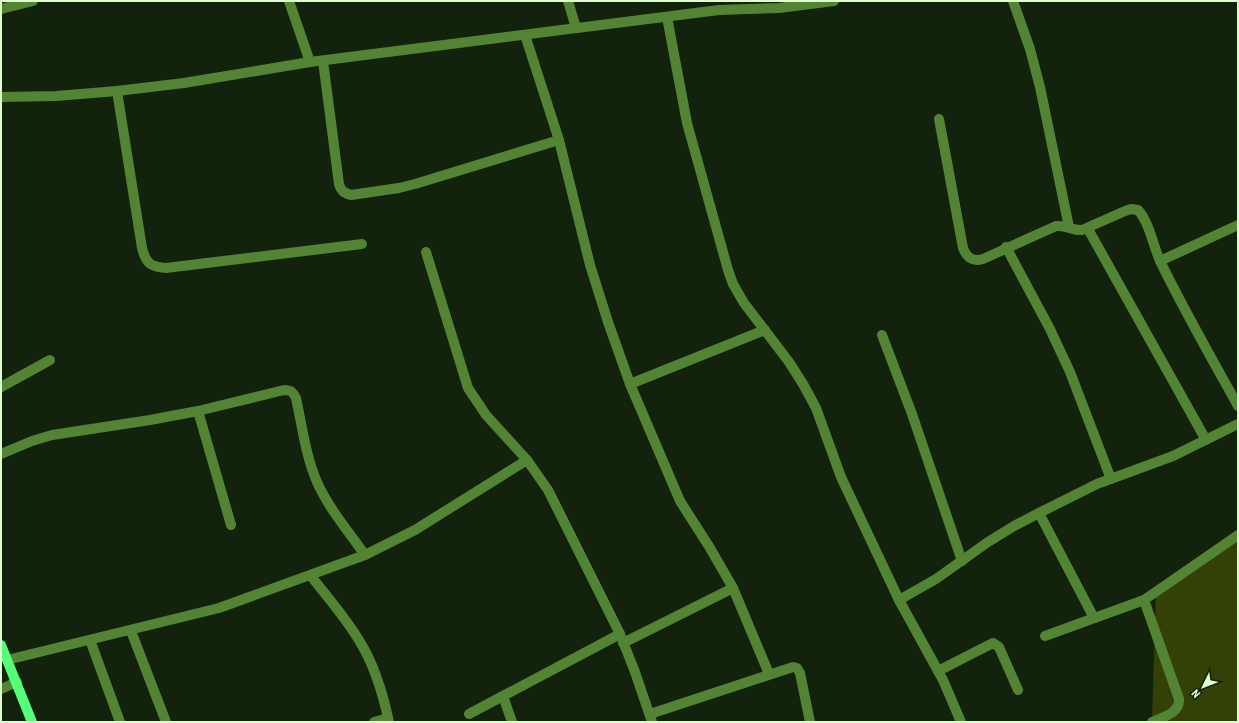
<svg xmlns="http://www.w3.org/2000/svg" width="1239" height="723" viewBox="0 0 1239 723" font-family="'Roboto Condensed',sans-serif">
<rect width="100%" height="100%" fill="#12220c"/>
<path fill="#344106" d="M 1238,536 L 1238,722 L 1152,722 L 1156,589 Z"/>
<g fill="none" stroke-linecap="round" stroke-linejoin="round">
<g stroke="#538434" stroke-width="10">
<path d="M 289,1 L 310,62"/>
<path d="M 568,1 L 576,28"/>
<path d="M 1013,1 L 1030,49 L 1040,87 L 1069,227"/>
<path d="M 1,9 L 33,1"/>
<path d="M 667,17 L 687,123 L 728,270 L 733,284 L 744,303 L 789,362 L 803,384 L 816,408 L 841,477 L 899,600 L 943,680 L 961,722"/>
<path d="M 525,35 L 559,140 L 590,265 L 608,322 L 630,384 L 680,501 L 710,548 L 733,588 L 769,674"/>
<path d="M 323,61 L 339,184 C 341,191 344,193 351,195 L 399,188 L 415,184 L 559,140"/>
<path d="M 117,91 L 142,248 C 146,263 150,267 166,268 L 362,244"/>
<path d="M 1,97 L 56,96 L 117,91 L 184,83 L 310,62 L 719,10 L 779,8 L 834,1"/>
<path d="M 939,119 L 963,248 C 967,258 973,262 983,259 L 1056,226 C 1067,225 1073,231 1082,230 L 1125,211 L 1131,209 L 1138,210 C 1150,223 1153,247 1161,263 C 1185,312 1212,359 1238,406"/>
<path d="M 1088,229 L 1206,440"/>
<path d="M 1006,247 L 1050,329 L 1070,372 L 1111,479"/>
<path d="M 426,252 L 468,388 L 486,415 L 527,460 L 548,490 L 620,634 L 635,672 L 652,722"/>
<path d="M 1160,261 L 1238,225"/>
<path d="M 882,335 L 912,414 L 962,561"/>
<path d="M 630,384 L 765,330"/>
<path d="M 1,387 L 50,360"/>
<path d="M 198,411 L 231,525"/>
<path d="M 1,454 L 32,441 L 52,435 L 150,420 L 198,411 L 284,390 C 291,390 293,392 296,398 C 302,426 306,457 317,482 C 329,509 349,532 365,555"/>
<path d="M 1039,513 L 1094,618"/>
<path d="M 311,576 C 327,597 346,618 360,642 C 375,666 383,694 389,722"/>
<path d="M 899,600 L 936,579 L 988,542 L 1014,526 L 1039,513 L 1097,484 L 1173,456 L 1238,424"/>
<path d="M 1144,600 L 1179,699 C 1180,713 1163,717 1152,722"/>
<path d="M 131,631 L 166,722"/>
<path d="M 1045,636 L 1144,600 L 1238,535"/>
<path d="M 90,640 L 120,722"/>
<path d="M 623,643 L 733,588"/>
<path d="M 7,660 L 219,608 L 365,555 L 415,530 L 527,460"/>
<path d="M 938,671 L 993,643 L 999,647 L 1018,690"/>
<path d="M 1,689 L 17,682"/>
<path d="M 503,696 L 512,722"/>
<path d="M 469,714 L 620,634"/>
<path d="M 650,714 L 793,667 L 797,668 L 800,673 L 810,722"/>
<path d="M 374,722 L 388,718"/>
</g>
<path stroke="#54ff77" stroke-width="10" d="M 1,645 L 32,722"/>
</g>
<rect width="1239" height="723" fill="none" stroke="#ddffcd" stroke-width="4"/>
<g transform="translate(1203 687) rotate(227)" stroke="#12220c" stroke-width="3" paint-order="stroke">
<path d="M0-3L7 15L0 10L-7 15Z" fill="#ddffcd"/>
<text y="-6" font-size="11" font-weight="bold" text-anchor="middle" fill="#ddffcd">N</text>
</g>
</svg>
